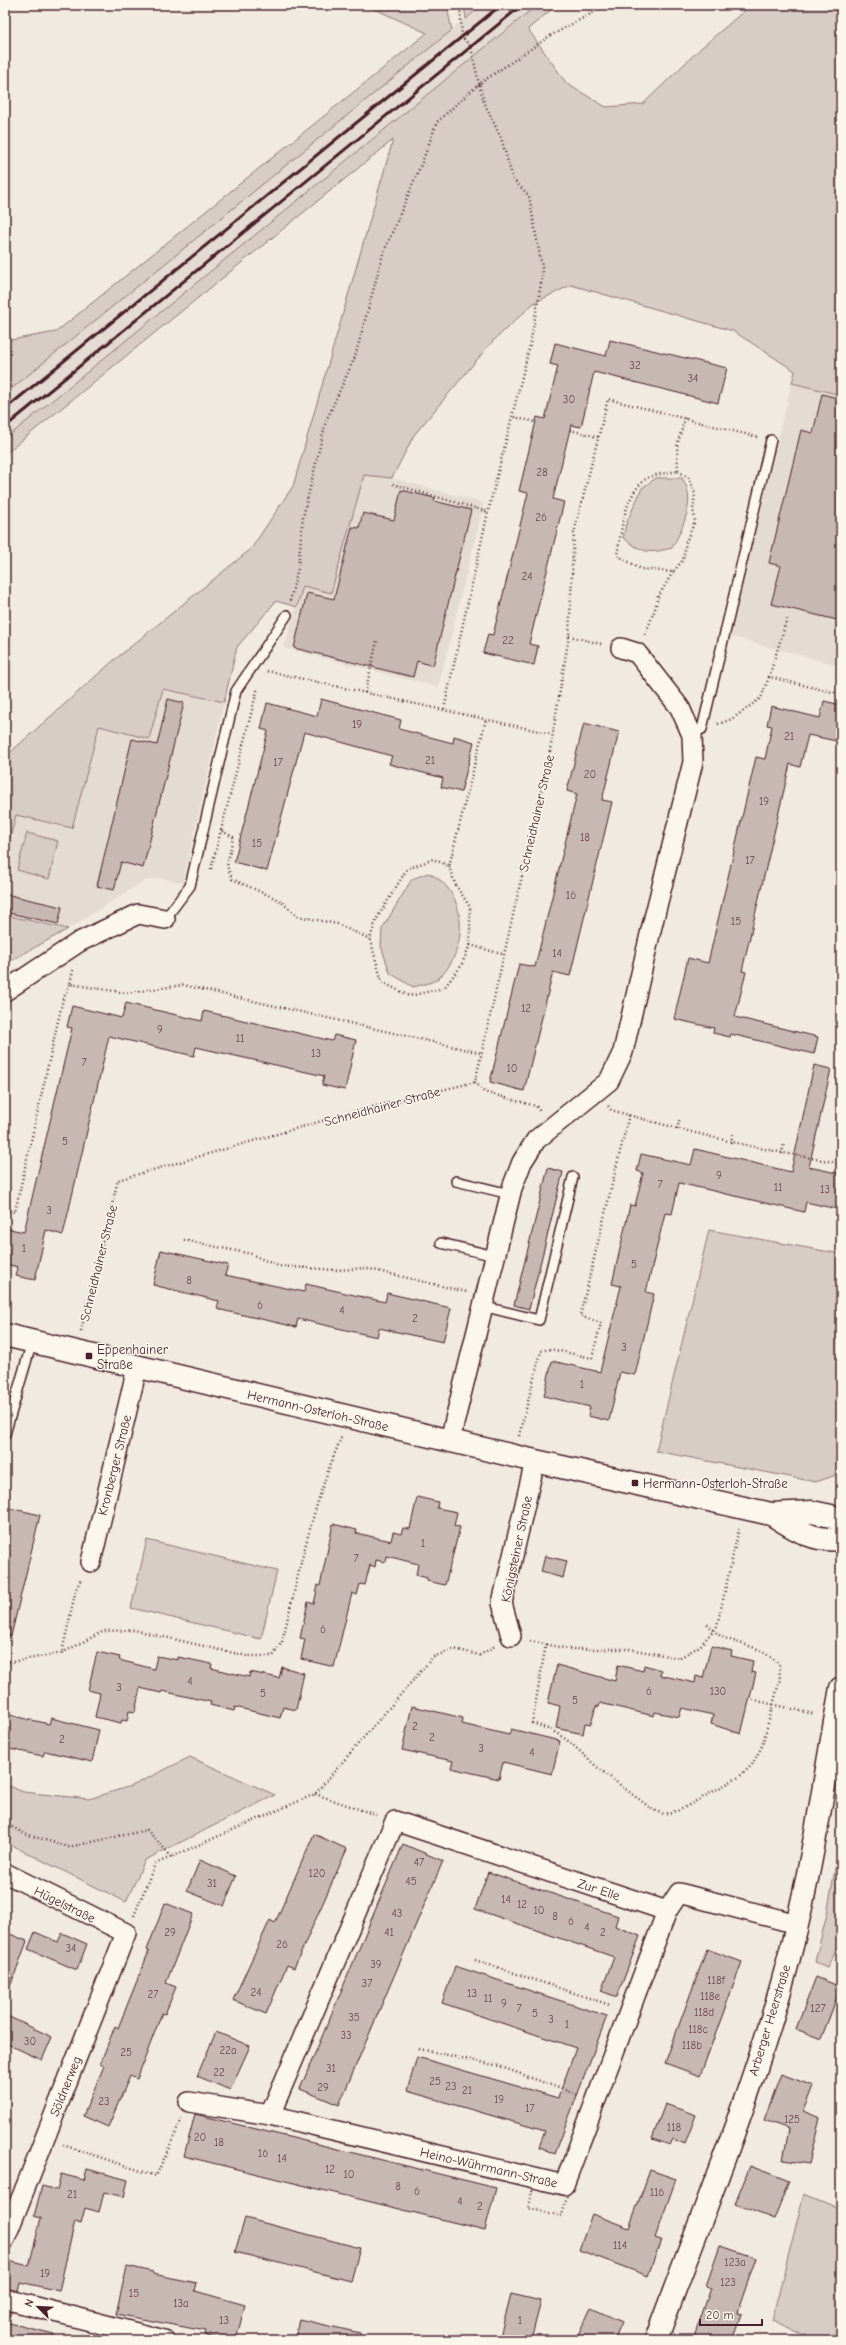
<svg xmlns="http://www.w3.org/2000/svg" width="846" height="2345" viewBox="0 0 846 2345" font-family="'Comic Neue',sans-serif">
<rect width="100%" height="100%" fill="#f0eae0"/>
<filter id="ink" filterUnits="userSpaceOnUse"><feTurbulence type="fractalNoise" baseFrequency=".025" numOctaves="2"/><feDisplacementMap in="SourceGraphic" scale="8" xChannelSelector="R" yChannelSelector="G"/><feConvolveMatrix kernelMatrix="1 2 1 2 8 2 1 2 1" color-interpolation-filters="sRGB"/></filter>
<g filter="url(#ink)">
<g fill="#e4dbd2">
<path d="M 482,5 L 537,5 L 5,439 L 5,394 Z"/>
<path d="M 792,383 L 841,395 L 841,666 L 729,636 Z"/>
<path d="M 364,475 L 392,478 L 484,503 L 438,687 L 284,648 L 303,586 L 331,592 Z"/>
<path d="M 163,689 L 224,702 L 183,883 L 160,878 L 144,881 L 68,929 L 5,915 L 5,858 L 16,815 L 72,828 L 99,726 Z"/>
</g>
<g fill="#d8ccc6" stroke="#917678">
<path d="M 366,5 L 450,5 L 448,12 L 452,30 L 5,394 L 5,341 L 56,332 L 427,33 Z"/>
<path d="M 464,5 L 482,5 L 466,19 Z"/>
<path d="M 537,5 L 557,5 L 528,29 L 567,84 L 606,107 L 643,104 L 701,48 L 751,5 L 841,5 L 841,395 L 792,383 L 795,371 L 733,331 L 571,285 L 534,303 L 491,343 L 414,435 L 392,478 L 364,475 L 331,593 L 303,586 L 297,607 L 276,601 L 237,647 L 224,702 L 163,689 L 149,739 L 99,726 L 72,828 L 16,815 L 5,858 L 5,757 L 113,661 L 251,549 L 293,486 L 393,140 L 5,454 L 5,439 Z"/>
<path d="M 656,478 L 682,478 C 697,500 683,527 672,548 C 648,554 644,553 623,538 L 626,524 L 642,488 Z"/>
<path d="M 27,833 L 58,841 L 49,879 L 17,870 Z"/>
<path d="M 428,873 C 469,891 469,950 439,978 C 433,983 420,985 413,987 L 390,973 L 381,946 L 382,929 L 412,879 Z"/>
<path d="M 5,915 L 68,929 L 5,964 Z"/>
<path d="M 709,1230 L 841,1254 L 841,1438 L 836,1475 L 816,1482 L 656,1451 Z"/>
<path d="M 147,1540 L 277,1571 L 261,1639 L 131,1608 Z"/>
<path d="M 190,1757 L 275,1795 L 145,1860 L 126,1902 L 5,1842 L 5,1784 L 23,1792 L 89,1799 L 134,1785 Z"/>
<path d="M 841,1835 L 841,1940 L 827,1967 L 815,1962 L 827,1914 Z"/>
<path d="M 804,2194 L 841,2209 L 841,2340 L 815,2340 L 772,2320 Z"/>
</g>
<g fill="#c8b8b3" stroke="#4a1f2b">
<path d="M 610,340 L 727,368 L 718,403 L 594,372 L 581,427 L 571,425 L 553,499 L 564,502 L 529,644 L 538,646 L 534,665 L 483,653 L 488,634 L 493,635 L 528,493 L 519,491 L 537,417 L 545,419 L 558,366 L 550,364 L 555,343 L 606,356 Z"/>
<path d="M 822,394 L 841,399 L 841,621 L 771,604 L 781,566 L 769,563 L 801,430 L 813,433 Z"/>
<path d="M 401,490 L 435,498 L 434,501 L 471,510 L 433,666 L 417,661 L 413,677 L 294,648 L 307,593 L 334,599 L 352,527 L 359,528 L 363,513 L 394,520 Z"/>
<path d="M 168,699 L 184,703 L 143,868 L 121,862 L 114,890 L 97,886 L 132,739 L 157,745 Z"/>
<path d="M 321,699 L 401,720 L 399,729 L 453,743 L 454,736 L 474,742 L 461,792 L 441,787 L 443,778 L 389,764 L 392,756 L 304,732 L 267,871 L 234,862 L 268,731 L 261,729 L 267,703 L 317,716 Z"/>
<path d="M 824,701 L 841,705 L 841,742 L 808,735 L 800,767 L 790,764 L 742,971 L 746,972 L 735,1017 L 818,1037 L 814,1054 L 731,1034 L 730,1037 L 713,1033 L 714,1028 L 674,1019 L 688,958 L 708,963 L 756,757 L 765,759 L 772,726 L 767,725 L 771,706 L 820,718 Z"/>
<path d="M 584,723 L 619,732 L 602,800 L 612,802 L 570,976 L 553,972 L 524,1091 L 490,1082 L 519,964 L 535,967 L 577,794 L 567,791 Z"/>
<path d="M 5,894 L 62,907 L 58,924 L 5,912 Z"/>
<path d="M 126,1003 L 202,1021 L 204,1011 L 332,1041 L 334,1035 L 356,1040 L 345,1090 L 322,1085 L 324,1076 L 196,1047 L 194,1056 L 109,1036 L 63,1235 L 46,1230 L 35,1280 L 16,1276 L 18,1267 L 5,1264 L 5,1228 L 24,1232 L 72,1028 L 67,1027 L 72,1006 L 122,1018 Z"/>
<path d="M 814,1065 L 831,1069 L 809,1167 L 841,1174 L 841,1210 L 806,1202 L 804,1212 L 679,1183 L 672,1214 L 665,1213 L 646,1292 L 654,1294 L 635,1375 L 620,1372 L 609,1421 L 588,1416 L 590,1407 L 544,1396 L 552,1361 L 600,1372 L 621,1286 L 612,1284 L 630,1205 L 635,1206 L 643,1173 L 637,1171 L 641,1154 L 691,1165 L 695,1149 L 791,1172 Z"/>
<path d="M 548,1168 L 563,1172 L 529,1309 L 514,1305 Z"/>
<path d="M 161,1250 L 228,1265 L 225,1275 L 304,1292 L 306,1284 L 385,1302 L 387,1293 L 451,1308 L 443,1342 L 379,1328 L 377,1337 L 298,1319 L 296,1327 L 217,1309 L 219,1301 L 153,1285 Z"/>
<path d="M 417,1497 L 438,1502 L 437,1508 L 457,1512 L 454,1526 L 460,1527 L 445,1585 L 427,1581 L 427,1578 L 416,1575 L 418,1564 L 387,1556 L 386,1562 L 376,1560 L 375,1567 L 370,1565 L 365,1585 L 360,1584 L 357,1595 L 352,1593 L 334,1667 L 301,1659 L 305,1639 L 300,1638 L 308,1602 L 314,1604 L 318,1585 L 320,1586 L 333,1524 L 357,1530 L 356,1533 L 391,1541 L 393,1532 L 401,1534 L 403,1528 L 410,1529 Z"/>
<path d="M 5,1507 L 40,1515 L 11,1636 L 5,1635 Z"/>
<path d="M 545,1556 L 567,1561 L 563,1578 L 541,1572 Z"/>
<path d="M 711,1646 L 732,1651 L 731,1656 L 753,1661 L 751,1672 L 756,1673 L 741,1734 L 711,1724 L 713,1715 L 682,1708 L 679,1717 L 655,1712 L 654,1716 L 600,1703 L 599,1707 L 596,1706 L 591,1724 L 585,1723 L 583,1734 L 556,1728 L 560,1706 L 548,1703 L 557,1665 L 615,1681 L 618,1665 L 643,1671 L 644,1665 L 661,1670 L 660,1675 L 695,1683 L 696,1676 L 703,1678 Z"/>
<path d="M 97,1652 L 120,1657 L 119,1660 L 154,1669 L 157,1656 L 178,1660 L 178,1657 L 212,1664 L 211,1668 L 249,1677 L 250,1672 L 279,1678 L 282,1667 L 304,1673 L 296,1710 L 283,1707 L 280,1718 L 235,1707 L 234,1711 L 210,1705 L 211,1702 L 162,1691 L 161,1693 L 140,1688 L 135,1712 L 129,1711 L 127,1721 L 122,1720 L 121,1723 L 95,1717 L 100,1693 L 88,1690 Z"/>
<path d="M 412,1706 L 463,1718 L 462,1724 L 509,1735 L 511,1729 L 560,1741 L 552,1774 L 503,1762 L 499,1779 L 451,1768 L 453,1761 L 402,1750 Z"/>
<path d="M 5,1714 L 49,1724 L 51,1718 L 99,1730 L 92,1762 L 45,1751 L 43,1756 L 5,1748 Z"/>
<path d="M 314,1834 L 347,1849 L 294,1968 L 287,1965 L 266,2014 L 233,2000 L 270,1920 L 275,1923 Z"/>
<path d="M 403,1844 L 443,1861 L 339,2105 L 300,2089 Z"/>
<path d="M 200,1860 L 236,1876 L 224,1906 L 187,1891 Z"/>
<path d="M 488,1872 L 618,1916 L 615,1926 L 640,1936 L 617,1997 L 601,1991 L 614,1957 L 475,1909 Z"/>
<path d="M 165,1903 L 193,1914 L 166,1983 L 176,1987 L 165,2014 L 162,2013 L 137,2079 L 130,2076 L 108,2127 L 83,2116 L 104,2066 L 100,2064 L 115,2026 L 118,2028 L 149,1951 L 147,1950 Z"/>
<path d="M 5,1932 L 27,1941 L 7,1995 L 5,1995 Z"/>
<path d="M 35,1932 L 58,1942 L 62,1933 L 87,1944 L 77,1970 L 28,1949 Z"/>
<path d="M 707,1949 L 742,1962 L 700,2076 L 665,2063 Z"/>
<path d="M 455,1966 L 607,2016 L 555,2154 L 539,2147 L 545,2131 L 407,2091 L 417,2057 L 558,2098 L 576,2048 L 442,2003 Z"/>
<path d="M 816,1977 L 841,1987 L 821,2039 L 796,2029 Z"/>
<path d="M 5,2015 L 52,2037 L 42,2060 L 5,2043 Z"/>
<path d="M 216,2032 L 250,2046 L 230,2090 L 197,2076 Z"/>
<path d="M 781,2074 L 813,2086 L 803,2111 L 820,2118 L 809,2164 L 783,2160 L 789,2129 L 764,2120 Z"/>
<path d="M 665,2104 L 696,2115 L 685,2144 L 673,2139 L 670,2145 L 652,2139 Z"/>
<path d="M 195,2114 L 496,2188 L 485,2230 L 184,2156 Z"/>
<path d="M 750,2166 L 789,2181 L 774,2219 L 735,2204 Z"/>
<path d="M 87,2169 L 128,2180 L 124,2197 L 104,2192 L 99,2212 L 85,2208 L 81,2223 L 75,2221 L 59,2291 L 20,2282 L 18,2291 L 5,2288 L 5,2260 L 29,2266 L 41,2218 L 34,2216 L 42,2186 L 57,2190 L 61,2174 L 84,2180 Z"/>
<path d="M 650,2170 L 676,2179 L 655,2238 L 661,2240 L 648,2276 L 579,2250 L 592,2214 L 629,2228 Z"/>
<path d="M 245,2218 L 360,2248 L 351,2281 L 235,2252 Z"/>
<path d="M 720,2246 L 756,2258 L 737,2313 L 742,2314 L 733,2340 L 693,2340 L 711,2288 L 706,2286 Z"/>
<path d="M 127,2266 L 153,2272 L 153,2274 L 197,2283 L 195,2291 L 245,2305 L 236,2340 L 221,2340 L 204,2335 L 205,2331 L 116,2314 Z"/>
<path d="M 511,2294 L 541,2301 L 531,2340 L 499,2340 Z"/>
<path d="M 591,2308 L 622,2322 L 614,2340 L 576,2340 Z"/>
<path d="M 5,2310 L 12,2312 L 10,2318 L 5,2317 Z"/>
<path d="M 299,2319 L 360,2333 L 360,2340 L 295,2340 Z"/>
<path d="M 5,2322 L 54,2334 L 53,2340 L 5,2340 Z"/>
</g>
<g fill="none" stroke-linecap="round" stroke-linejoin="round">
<g stroke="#4a1f2b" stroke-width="12">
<g id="lane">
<path d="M 692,735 L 702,729 L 771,440"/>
<path d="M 165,919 L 190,886 L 236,691 L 287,615"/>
<path d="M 456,1181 L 510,1194"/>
<path d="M 441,1243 L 495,1256"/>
<path d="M 482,1306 L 539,1320 L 573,1177"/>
<path d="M 5,1434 L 32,1342"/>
</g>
</g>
<g stroke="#4a1f2b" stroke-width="22">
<g id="street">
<path d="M 5,991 L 79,942 L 138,914 L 165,919"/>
<path d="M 450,1440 L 512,1188 L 522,1162 L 536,1140 L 609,1081 L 623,1052 L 651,930 L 693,762 L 692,735 L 680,708 L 637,653 L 621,648"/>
<path d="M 91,1562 L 137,1368"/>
<path d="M 511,1636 L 502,1603 L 535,1461"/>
<path d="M 5,1873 L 126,1933 L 5,2239"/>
<path d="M 189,2102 L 270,2115 L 395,1821 L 667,1911 L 679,1893 L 797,1924"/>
<path d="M 270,2115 L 564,2185 L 667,1911"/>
<path d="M 5,2299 L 164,2340"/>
</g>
</g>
<g stroke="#4a1f2b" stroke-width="25">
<g id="secondary">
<path d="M 5,1335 L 535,1461 L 771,1514 L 812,1512 L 831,1516 L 841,1521"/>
<path d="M 771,1514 C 795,1529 813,1542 841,1539"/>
<path d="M 656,2340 C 700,2219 753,2093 786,1969 C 811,1877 824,1781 841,1688"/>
</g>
</g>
<g stroke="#4a1f2b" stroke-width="2.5" stroke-dasharray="1 3" stroke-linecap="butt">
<path d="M 514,417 L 536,422"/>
<path d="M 570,430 L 598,437"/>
<path d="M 678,471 L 689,478 L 695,493 L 693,509 L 695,521 L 686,542 L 683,560 L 673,572 L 641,569 L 617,555 C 622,529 624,495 647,478 C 654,474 669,473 678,471 L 677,446 L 685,418"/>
<path d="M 393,484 L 488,512"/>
<path d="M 290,601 L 298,568 L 303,517 L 326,421 L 355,357 L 383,254 L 423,160 L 437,122 L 479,84 L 471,47 L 462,37 L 460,5"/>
<path d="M 645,635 L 655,609 L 658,597 L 673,572"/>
<path d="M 569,636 L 601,644"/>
<path d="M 267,671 L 552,734"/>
<path d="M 769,677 L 787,619"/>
<path d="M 365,693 L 377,641"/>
<path d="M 444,709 L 488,512 L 530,345 L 543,273 L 529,196 L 513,179 L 501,138 L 484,102 L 479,84 L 550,36 L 607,5"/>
<path d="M 718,724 L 732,719 L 761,698 L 769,677 L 841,694"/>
<path d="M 222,831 L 233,837 L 227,866 L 232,879 L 279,900 L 298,916 L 337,924 L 370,939"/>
<path d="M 449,866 L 455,884 L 470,907 L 470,945 L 461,966 L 444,988 L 409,996 L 382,982 L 370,939 L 376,920 L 407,869 L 433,859 L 449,866 L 486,719"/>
<path d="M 211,869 L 258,687"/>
<path d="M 470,945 L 502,954"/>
<path d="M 73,970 L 70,984 L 126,993 L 183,985 L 481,1053"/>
<path d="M 475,1082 L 484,1092 L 536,1106 L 541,1113"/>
<path d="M 608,1106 L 611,1110 C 687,1132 763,1151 841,1163"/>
<path d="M 677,1129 L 680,1118"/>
<path d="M 731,1143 L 733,1132"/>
<path d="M 782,1154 L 784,1143"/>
<path d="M 5,1210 L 15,1212 L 63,999 L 70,984"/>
<path d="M 184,1240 L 251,1254 L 278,1266 L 337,1270 L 365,1268 L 467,1292"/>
<path d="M 81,1331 L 118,1180 L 360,1110 L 475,1082 L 549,757 L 569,636 L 574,533 L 608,399 L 757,437"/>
<path d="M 519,1436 L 541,1351 L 550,1349 L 592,1358 L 601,1323 L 580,1316 L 629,1115"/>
<path d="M 530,1641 L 568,1649 L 629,1649 L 679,1658 L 700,1646 L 717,1626 L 739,1529"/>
<path d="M 546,1644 L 532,1723 C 566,1734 572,1745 597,1767 C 616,1782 635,1796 653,1810 L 664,1814 L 680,1810 L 739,1777 L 752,1765 L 762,1746 L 780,1679 L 779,1664 C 758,1645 748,1647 725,1638 C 718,1636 711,1627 705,1622"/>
<path d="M 62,1653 L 104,1631 L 134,1630 L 247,1656 L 273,1656 L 282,1642 C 299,1573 313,1502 342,1436"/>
<path d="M 5,1663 L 62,1653 L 76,1589 L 82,1578"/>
<path d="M 749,1699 L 814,1714"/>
<path d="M 315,1794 L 376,1815"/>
<path d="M 5,1823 L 25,1834 L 69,1847 L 147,1830 L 172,1857"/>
<path d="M 134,1916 L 155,1864 L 315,1794 L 433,1657 L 454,1649 L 480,1655 L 495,1646"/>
<path d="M 475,1960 L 610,2005"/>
<path d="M 419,2049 L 499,2066 L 578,2095"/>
<path d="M 63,2145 L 156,2176 L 182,2119"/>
<path d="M 533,2187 L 567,2196 L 562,2216 L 528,2208 Z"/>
</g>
<use href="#lane" stroke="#fbf7ec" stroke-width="9"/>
<use href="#street" stroke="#fbf7ec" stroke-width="19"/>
<use href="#secondary" stroke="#fbf7ec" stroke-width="22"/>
<g stroke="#4a1f2b" stroke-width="3">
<path d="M 5,409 L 501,5"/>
<path d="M 5,427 L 522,5"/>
</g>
</g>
</g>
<g fill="#4a1f2b" stroke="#fbf7ec" stroke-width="1.5">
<rect x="85" y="1352" width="8" height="8" rx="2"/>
<rect x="631" y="1479" width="8" height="8" rx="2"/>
</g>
<g text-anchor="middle" stroke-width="3" stroke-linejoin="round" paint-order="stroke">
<g font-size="11" fill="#6a454d">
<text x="635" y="369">32</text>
<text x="693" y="382">34</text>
<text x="569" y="403">30</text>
<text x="542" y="476">28</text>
<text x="541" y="521">26</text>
<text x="527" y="580">24</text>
<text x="508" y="644">22</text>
<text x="357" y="728">19</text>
<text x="789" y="740">21</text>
<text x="430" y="764">21</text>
<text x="278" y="766">17</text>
<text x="590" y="778">20</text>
<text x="764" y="805">19</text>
<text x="585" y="841">18</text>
<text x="257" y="847">15</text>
<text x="750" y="864">17</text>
<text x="571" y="899">16</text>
<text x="736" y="925">15</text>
<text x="557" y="957">14</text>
<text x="526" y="1012">12</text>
<text x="160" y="1033">9</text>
<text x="240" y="1042">11</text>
<text x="316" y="1057">13</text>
<text x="84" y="1066">7</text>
<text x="512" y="1072">10</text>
<text x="65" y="1145">5</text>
<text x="719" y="1179">9</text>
<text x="660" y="1188">7</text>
<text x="778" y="1191">11</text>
<text x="825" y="1193">13</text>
<text x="49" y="1214">3</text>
<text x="24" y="1252">1</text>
<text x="634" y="1268">5</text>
<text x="189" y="1284">8</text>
<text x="260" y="1309">6</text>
<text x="342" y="1314">4</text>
<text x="415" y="1322">2</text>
<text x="624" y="1351">3</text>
<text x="582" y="1388">1</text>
<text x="423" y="1547">1</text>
<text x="356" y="1562">7</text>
<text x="323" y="1633">6</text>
<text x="190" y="1685">4</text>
<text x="119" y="1691">3</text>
<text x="649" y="1695">6</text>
<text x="718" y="1695">130</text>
<text x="263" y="1697">5</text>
<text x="575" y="1704">5</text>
<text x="415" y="1730">2</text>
<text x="432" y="1741">2</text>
<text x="62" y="1743">2</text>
<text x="481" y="1752">3</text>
<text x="532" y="1756">4</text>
<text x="419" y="1866">47</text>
<text x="317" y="1877">120</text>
<text x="411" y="1885">45</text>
<text x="212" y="1887">31</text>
<text x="506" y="1903">14</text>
<text x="522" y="1908">12</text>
<text x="539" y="1914">10</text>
<text x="397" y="1917">43</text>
<text x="555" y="1920">8</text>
<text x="571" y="1925">6</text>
<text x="587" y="1931">4</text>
<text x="170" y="1936">29</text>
<text x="389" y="1936">41</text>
<text x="603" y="1936">2</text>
<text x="282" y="1948">26</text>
<text x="71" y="1952">34</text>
<text x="376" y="1968">39</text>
<text x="716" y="1984">118f</text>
<text x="367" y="1987">37</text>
<text x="256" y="1996">24</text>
<text x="472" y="1997">13</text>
<text x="153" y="1998">27</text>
<text x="710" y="2000">118e</text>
<text x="488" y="2002">11</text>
<text x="504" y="2007">9</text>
<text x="519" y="2012">7</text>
<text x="818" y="2012">127</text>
<text x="704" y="2016">118d</text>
<text x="535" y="2017">5</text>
<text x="354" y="2021">35</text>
<text x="551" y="2023">3</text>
<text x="567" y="2028">1</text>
<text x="698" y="2033">118c</text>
<text x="346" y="2039">33</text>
<text x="30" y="2045">30</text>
<text x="692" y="2049">118b</text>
<text x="228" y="2054">22a</text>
<text x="126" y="2056">25</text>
<text x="331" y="2072">31</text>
<text x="219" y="2076">22</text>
<text x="435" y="2085">25</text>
<text x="451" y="2090">23</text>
<text x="323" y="2091">29</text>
<text x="467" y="2094">21</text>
<text x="499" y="2103">19</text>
<text x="104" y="2105">23</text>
<text x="530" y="2112">17</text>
<text x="792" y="2123">125</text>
<text x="674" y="2131">118</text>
<text x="200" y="2141">20</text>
<text x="219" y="2146">18</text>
<text x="263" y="2157">16</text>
<text x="282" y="2162">14</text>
<text x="330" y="2173">12</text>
<text x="349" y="2178">10</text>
<text x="398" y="2190">8</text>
<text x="417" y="2195">6</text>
<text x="657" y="2196">116</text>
<text x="72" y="2198">21</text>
<text x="460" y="2205">4</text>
<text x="480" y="2210">2</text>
<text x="620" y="2249">114</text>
<text x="735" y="2266">123a</text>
<text x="45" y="2277">19</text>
<text x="728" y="2286">123</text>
<text x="134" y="2297">15</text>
<text x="181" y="2307">13a</text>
<text x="224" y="2324">13</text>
<text x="520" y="2324">1</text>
</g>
<g font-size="13" fill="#4a1f2b" stroke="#fbf7ec">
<text transform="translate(536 813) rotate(-77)" y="5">Schneidhainer Straße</text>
<text transform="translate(382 1106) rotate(-15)" y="5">Schneidhainer Straße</text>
<text transform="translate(98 1263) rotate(-76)" y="5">Schneidhainer Straße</text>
<text transform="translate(318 1410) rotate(13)" y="5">Hermann-Osterloh-Straße</text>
<text transform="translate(114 1465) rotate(-76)" y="5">Kronberger Straße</text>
<text transform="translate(516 1549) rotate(-78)" y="5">Königsteiner Straße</text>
<text transform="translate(599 1889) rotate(18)" y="5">Zur Elle</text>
<text transform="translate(65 1904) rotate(26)" y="5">Hügelstraße</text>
<text transform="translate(769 2020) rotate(-73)" y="5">Arberger Heerstraße</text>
<text transform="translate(65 2086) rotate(-68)" y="5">Söldnerweg</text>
<text transform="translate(489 2167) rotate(13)" y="5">Heino-Wührmann-Straße</text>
</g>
<g font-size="13" fill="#4a1f2b" stroke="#fbf7ec" text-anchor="start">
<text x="97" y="1354">Eppenhainer<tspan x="97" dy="15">Straße</tspan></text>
<text x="643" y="1488">Hermann-Osterloh-Straße</text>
</g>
</g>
<rect width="846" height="2345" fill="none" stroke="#fbf7ec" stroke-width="20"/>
<rect x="10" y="10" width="826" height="2325" fill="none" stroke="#4a1f2b" stroke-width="1.5" filter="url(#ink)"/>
<g transform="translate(38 2307) rotate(294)" stroke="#fbf7ec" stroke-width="3" paint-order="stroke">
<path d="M0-3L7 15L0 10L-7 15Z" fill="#4a1f2b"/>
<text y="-6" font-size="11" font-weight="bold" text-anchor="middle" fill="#4a1f2b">N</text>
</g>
<path d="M700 2319v6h62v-6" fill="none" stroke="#4a1f2b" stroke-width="2"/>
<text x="706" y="2319" font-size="12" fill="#4a1f2b" stroke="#fbf7ec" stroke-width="3" paint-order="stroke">20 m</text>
</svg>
